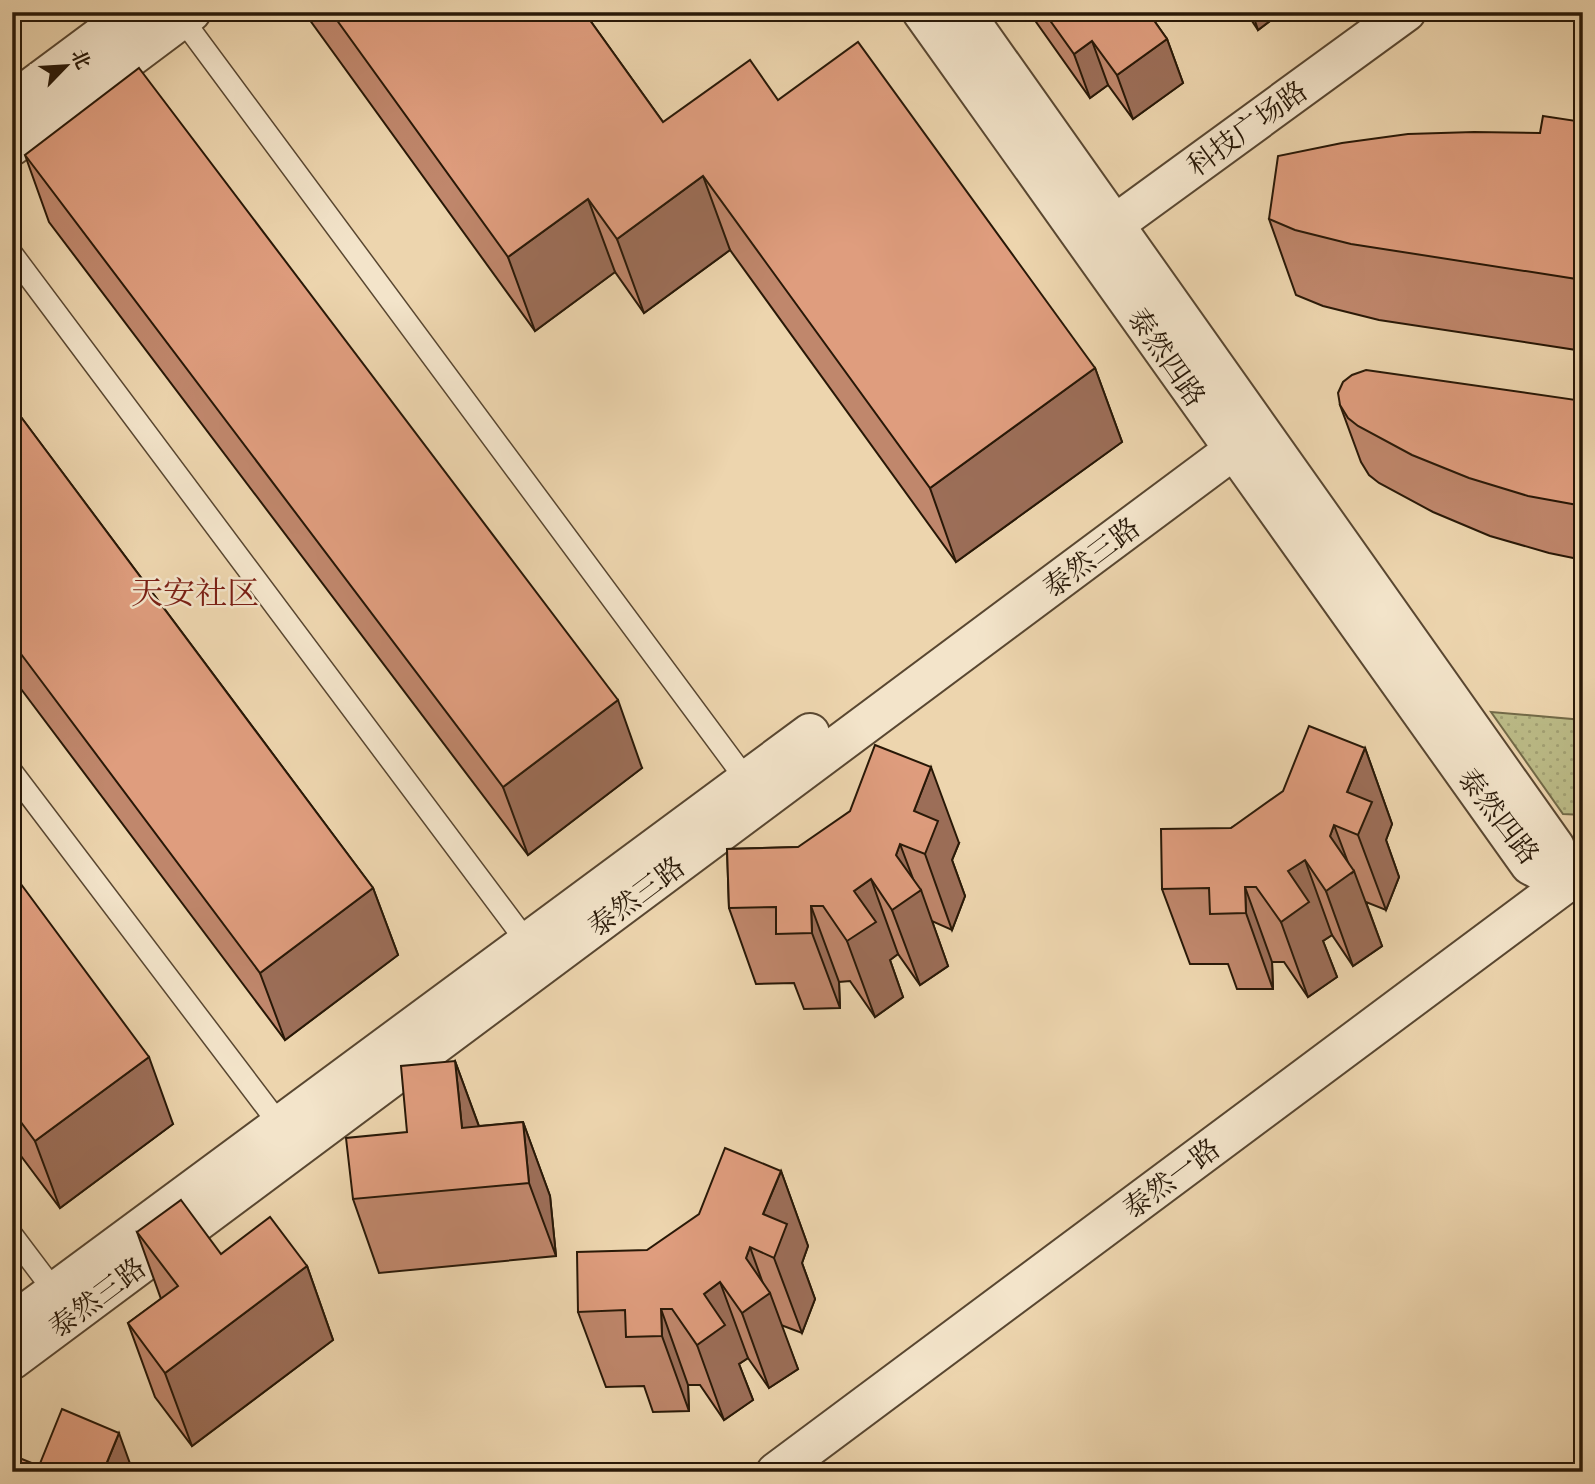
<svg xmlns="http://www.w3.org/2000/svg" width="1595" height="1484" viewBox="0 0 1595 1484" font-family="'EB Garamond','Noto Serif SC',serif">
<defs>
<pattern id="grass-dots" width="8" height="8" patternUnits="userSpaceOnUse" patternTransform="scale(1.75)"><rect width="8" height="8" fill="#bcbc88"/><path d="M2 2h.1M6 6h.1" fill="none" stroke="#a2a174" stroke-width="1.8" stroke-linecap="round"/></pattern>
</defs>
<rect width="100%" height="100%" fill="#edd5ae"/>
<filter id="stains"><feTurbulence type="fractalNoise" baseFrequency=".00286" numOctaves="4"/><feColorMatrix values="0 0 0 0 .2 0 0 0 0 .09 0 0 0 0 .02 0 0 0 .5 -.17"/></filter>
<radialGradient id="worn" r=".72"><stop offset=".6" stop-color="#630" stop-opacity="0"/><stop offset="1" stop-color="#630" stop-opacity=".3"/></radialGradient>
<path fill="url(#grass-dots)" stroke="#726a48" stroke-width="2" d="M 1491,712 L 1583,720 L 1583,815 L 1563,814 Z"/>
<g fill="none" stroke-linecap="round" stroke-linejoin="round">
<g stroke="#594731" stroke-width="24">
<g id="service">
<path d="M 177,12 L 751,786"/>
<path d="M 12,254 L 527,942"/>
<path d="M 12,772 L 280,1125"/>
<path d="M 12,1235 L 55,1292"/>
</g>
</g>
<g stroke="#594731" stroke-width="42">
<g id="minor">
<path d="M 12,102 L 133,12"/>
<path d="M 12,146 L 191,12"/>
<path d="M 1089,243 L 1406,12"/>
<path d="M 12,1323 L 810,733"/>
<path d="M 12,1360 L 1259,431"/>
<path d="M 776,1472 L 1565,884"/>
</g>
</g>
<g stroke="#594731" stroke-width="42">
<g id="tertiary">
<path d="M 922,12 L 1530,865 L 1565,884"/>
<path d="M 964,12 L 1555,847 L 1565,884"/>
</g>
</g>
<use href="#service" stroke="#f3e4ca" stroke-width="21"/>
<use href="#minor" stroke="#f3e4ca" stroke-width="38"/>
<use href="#tertiary" stroke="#f3e4ca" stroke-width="38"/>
</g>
<g fill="#c0876c" stroke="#281807" stroke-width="2">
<path d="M 304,12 L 584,12 L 663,122 L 778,100 L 1095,368 L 1122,442 L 956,562 L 730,250 L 644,313 L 615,272 L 535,331 Z"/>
<path d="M 1029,12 L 1148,12 L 1167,39 L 1183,83 L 1133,119 L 1108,85 L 1090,98 Z"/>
<path d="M 1246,12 L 1282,12 L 1258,30 Z"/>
<path d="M 1583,122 L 1583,351 L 1379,320 L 1323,306 L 1296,295 L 1269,219 L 1540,133 Z"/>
<path d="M 25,155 L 642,768 L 528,855 L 49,222 Z"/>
<path d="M 1583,401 L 1583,560 L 1549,553 L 1490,536 L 1433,512 L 1379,483 L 1369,475 L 1361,462 L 1340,405 Z"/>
<path d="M 12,405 L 373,888 L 398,955 L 285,1040 L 12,677 Z"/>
<path d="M 1365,748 L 1392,824 L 1386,840 L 1399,877 L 1386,910 L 1366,902 L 1382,946 L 1353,966 L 1332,935 L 1323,941 L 1337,977 L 1308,997 L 1284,962 L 1272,962 L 1273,989 L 1237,989 L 1228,964 L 1190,964 L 1162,889 L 1231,828 Z"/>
<path d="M 959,843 L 952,860 L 965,896 L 952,930 L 932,921 L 948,966 L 920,985 L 898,954 L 890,960 L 903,997 L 875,1017 L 850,981 L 839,982 L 840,1008 L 804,1009 L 794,983 L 756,984 L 729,908 L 727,849 Z"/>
<path d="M 12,872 L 173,1124 L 60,1208 L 12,1144 Z"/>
<path d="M 455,1061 L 479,1126 L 523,1122 L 550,1196 L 556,1256 L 379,1273 L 353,1199 L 407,1132 Z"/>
<path d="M 781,1171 L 808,1246 L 802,1263 L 815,1299 L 802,1333 L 781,1325 L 798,1369 L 769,1388 L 748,1358 L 739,1364 L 753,1400 L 724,1420 L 700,1385 L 688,1385 L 689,1411 L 653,1412 L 644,1386 L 606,1387 L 578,1312 Z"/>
<path d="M 137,1232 L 221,1254 L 307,1266 L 333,1340 L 192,1446 L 155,1397 L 128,1323 L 161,1299 Z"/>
</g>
<g fill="#9c6e58" stroke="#281807" stroke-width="2">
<path d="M 1252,12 L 1282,12 L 1258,30 Z"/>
<path d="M 1167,39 L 1183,83 L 1133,119 L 1117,75 Z"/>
<path d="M 1092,41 L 1108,85 L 1090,98 L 1074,54 Z"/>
<path d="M 703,176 L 730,250 L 644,313 L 617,239 Z"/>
<path d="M 588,199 L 615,272 L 535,331 L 508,257 Z"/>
<path d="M 1095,368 L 1122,442 L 956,562 L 930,488 Z"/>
<path d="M 618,700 L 642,768 L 528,855 L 503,787 Z"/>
<path d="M 1365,748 L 1392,824 L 1386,840 L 1399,877 L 1386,910 L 1358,835 L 1347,792 Z"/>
<path d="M 931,767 L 959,843 L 952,860 L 965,896 L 952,930 L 925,854 L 914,811 Z"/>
<path d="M 1334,825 L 1352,873 L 1354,871 L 1382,946 L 1353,966 L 1326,891 L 1330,836 Z"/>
<path d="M 900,844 L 918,892 L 921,890 L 948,966 L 920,985 L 892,910 L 896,855 Z"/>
<path d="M 1305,860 L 1332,935 L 1323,941 L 1337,977 L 1308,997 L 1281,922 L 1288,871 Z"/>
<path d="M 871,879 L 898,954 L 890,960 L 903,997 L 875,1017 L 847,941 L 854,891 Z"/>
<path d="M 1245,887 L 1272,962 L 1273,989 L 1246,913 Z"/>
<path d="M 373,888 L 398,955 L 285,1040 L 260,973 Z"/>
<path d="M 811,906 L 839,982 L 840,1008 L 812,933 Z"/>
<path d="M 149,1057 L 173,1124 L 60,1208 L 35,1141 Z"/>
<path d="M 455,1061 L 482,1135 L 462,1128 Z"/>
<path d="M 523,1122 L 550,1196 L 556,1256 L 529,1183 Z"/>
<path d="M 781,1171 L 808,1246 L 802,1263 L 815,1299 L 802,1333 L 774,1258 L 763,1214 Z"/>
<path d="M 750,1247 L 767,1295 L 770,1293 L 798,1369 L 769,1388 L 742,1313 L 746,1258 Z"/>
<path d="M 307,1266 L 333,1340 L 192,1446 L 165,1373 Z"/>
<path d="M 720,1282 L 748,1358 L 739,1364 L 753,1400 L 724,1420 L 697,1345 L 704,1294 Z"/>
<path d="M 661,1309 L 688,1385 L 689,1411 L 662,1336 Z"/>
<path d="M 119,1433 L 133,1472 L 103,1472 Z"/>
</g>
<g fill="#df9d7e" stroke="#281807" stroke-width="2">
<path d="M 331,12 L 584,12 L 663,122 L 750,60 L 778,100 L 858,42 L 1095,368 L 930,488 L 703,176 L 617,239 L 588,199 L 508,257 Z"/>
<path d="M 1044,12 L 1148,12 L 1167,39 L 1117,75 L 1092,41 L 1074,54 Z"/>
<path d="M 139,68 L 618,700 L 503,787 L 25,155 Z"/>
<path d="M 1543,116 L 1583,122 L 1583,280 L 1351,244 L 1295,230 L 1269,219 L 1278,156 L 1342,143 L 1408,134 L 1474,132 L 1540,133 Z"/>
<path d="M 1366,370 L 1583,401 L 1583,506 L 1528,496 L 1469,478 L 1412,455 L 1358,426 L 1348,418 L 1340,405 L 1338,393 L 1343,382 L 1352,375 Z"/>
<path d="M 12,405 L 373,888 L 260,973 L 12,642 Z"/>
<path d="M 1309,726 L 1365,748 L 1347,792 L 1372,802 L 1358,835 L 1334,825 L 1330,836 L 1354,871 L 1326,891 L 1305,860 L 1288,871 L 1309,902 L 1281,922 L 1256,887 L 1245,887 L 1246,913 L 1210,914 L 1209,888 L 1162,889 L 1161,829 L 1231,828 L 1283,791 Z"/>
<path d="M 875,745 L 931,767 L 914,811 L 938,821 L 925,854 L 900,844 L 896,855 L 921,890 L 892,910 L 871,879 L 854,891 L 876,922 L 847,941 L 823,906 L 811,906 L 812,933 L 776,934 L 776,907 L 729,908 L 727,849 L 798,847 L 850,811 Z"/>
<path d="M 12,872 L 149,1057 L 35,1141 L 12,1110 Z"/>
<path d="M 455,1061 L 462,1128 L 523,1122 L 529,1183 L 353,1199 L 346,1138 L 407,1132 L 401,1066 Z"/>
<path d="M 725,1148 L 781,1171 L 763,1214 L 787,1224 L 774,1258 L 750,1247 L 746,1258 L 770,1293 L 742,1313 L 720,1282 L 704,1294 L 725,1325 L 697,1345 L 672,1309 L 661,1309 L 662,1336 L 626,1337 L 625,1310 L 578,1312 L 577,1252 L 647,1250 L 699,1214 Z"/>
<path d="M 181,1200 L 221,1254 L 270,1217 L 307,1266 L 165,1373 L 128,1323 L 178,1286 L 137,1232 Z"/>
<path d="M 62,1409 L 119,1433 L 103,1472 L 12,1472 L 12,1455 L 39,1466 Z"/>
</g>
<g text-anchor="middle" stroke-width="5" stroke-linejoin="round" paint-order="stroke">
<g font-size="28" fill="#281807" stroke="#f3e4ca">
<text transform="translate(1247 128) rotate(-36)" y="10">科技广场路</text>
<text transform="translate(1167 357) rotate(55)" y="10">泰然四路</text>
<text transform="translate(1091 557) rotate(-37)" y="10">泰然三路</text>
<text transform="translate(1499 816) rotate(52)" y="10">泰然四路</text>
<text transform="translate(636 896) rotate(-37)" y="10">泰然三路</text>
<text transform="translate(1171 1178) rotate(-37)" y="10">泰然一路</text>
<text transform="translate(97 1297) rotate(-37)" y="10">泰然三路</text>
</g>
<g font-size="32" fill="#7a1f14" stroke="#f3e4ca">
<text x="195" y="604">天安社区</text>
</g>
</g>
<rect width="1595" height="1484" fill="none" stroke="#edd5ae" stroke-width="42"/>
<rect x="14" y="14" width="1567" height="1456" fill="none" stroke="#281807" stroke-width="3.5"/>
<rect x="21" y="21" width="1553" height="1442" fill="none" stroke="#281807" stroke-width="2"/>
<g transform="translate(66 66) rotate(65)" stroke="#f3e4ca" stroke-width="5" paint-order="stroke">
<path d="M0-5L12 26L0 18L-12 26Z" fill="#281807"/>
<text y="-10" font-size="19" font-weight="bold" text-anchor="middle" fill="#281807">北</text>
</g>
<rect width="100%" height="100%" filter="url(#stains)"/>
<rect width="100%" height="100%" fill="url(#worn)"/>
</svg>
